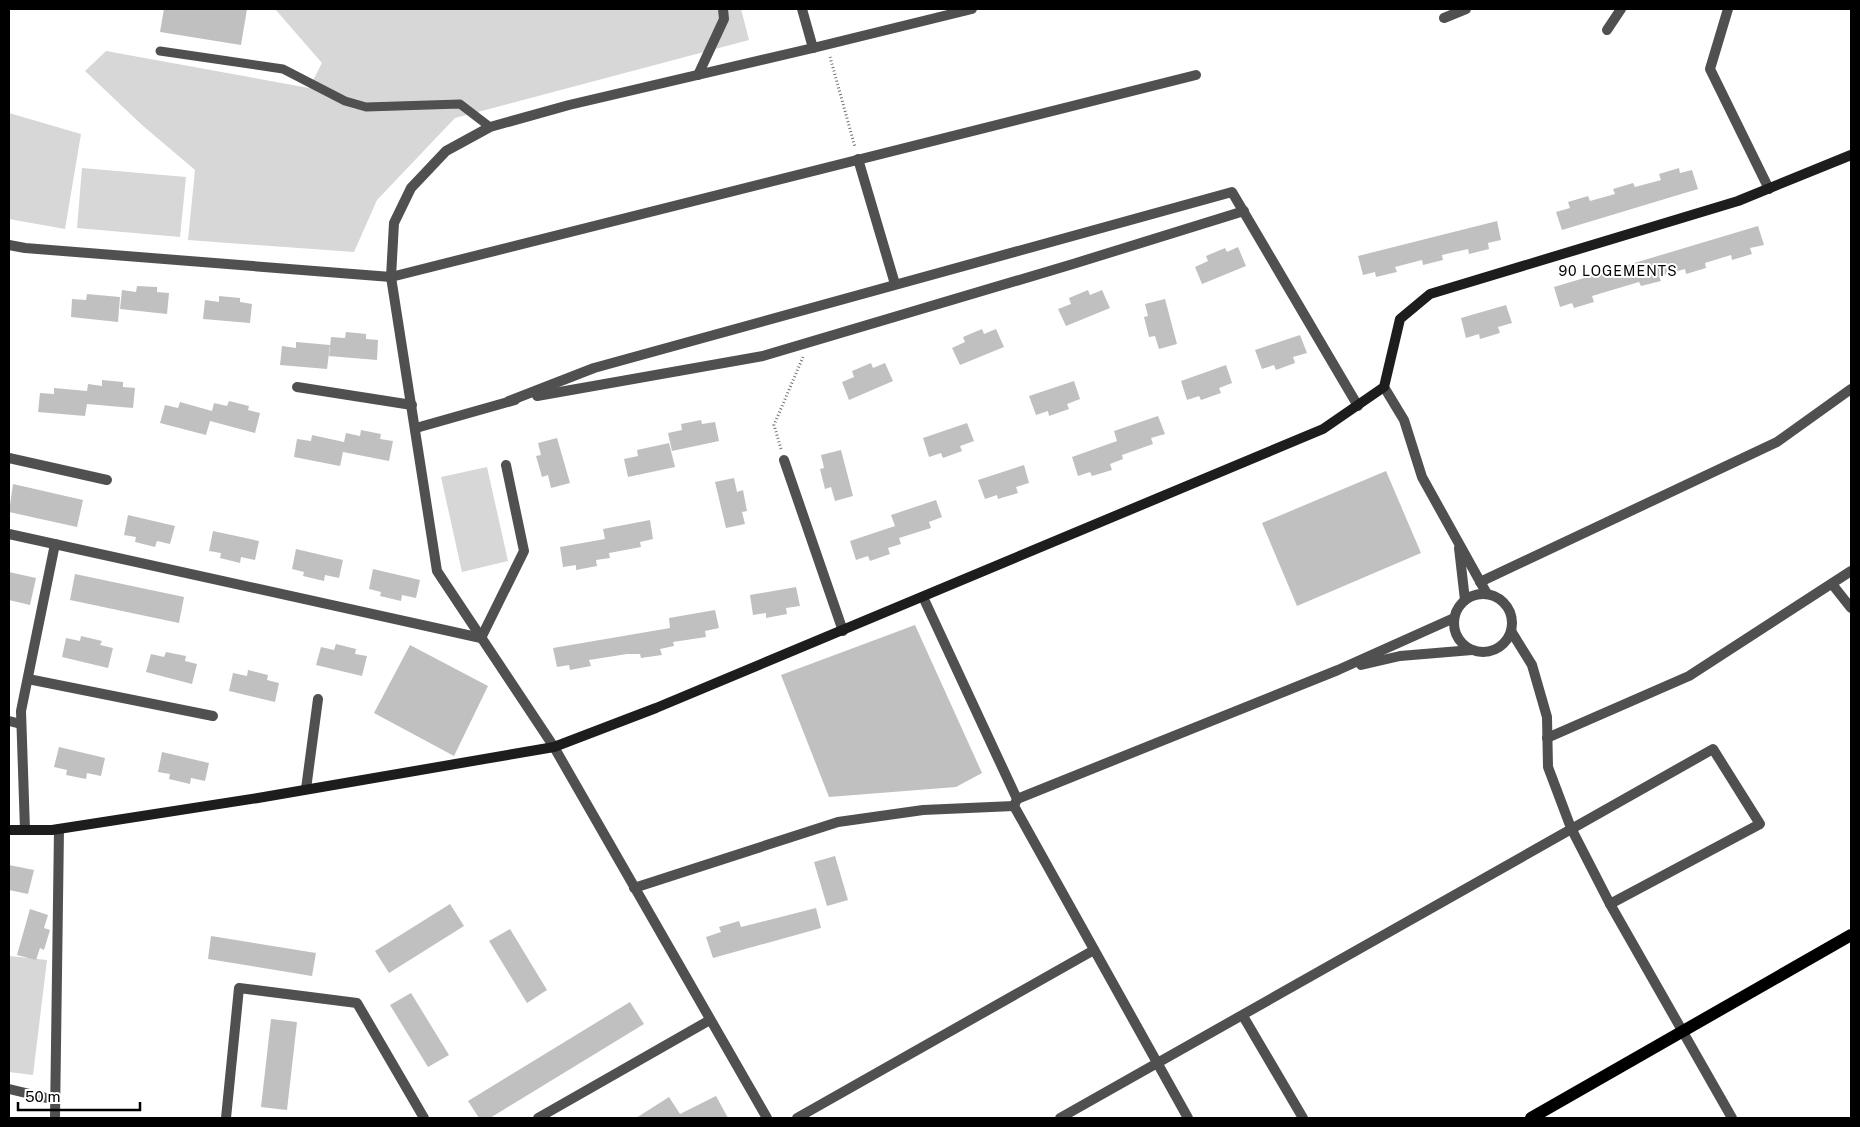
<svg xmlns="http://www.w3.org/2000/svg" width="1860" height="1127" viewBox="0 0 1860 1127" font-family="'Public Sans',sans-serif">
<rect width="100%" height="100%" fill="#fff"/>
<g fill="#d7d7d7">
<path d="M 275,9 L 741,9 L 749,40 L 455,118 L 377,200 L 354,252 L 188,240 L 195,170 L 142,125 L 85,71 L 106,51 L 309,88 L 322,63 Z"/>
<path d="M 9,113 L 81,134 L 65,229 L 9,219 Z"/>
<path d="M 82,168 L 186,177 L 180,237 L 77,228 Z"/>
<path d="M 487,467 L 508,561 L 462,572 L 441,477 Z"/>
<path d="M 9,956 L 47,960 L 33,1075 L 9,1072 Z"/>
</g>
<g fill="#c0c0c0">
<path d="M 164,9 L 247,9 L 241,45 L 160,32 Z"/>
<path d="M 1679,168 L 1680,173 L 1692,170 L 1698,189 L 1562,230 L 1556,212 L 1570,208 L 1568,202 L 1588,196 L 1590,201 L 1615,194 L 1613,189 L 1633,183 L 1635,187 L 1661,180 L 1659,174 Z"/>
<path d="M 1497,221 L 1501,240 L 1488,243 L 1489,249 L 1469,254 L 1468,249 L 1442,255 L 1443,260 L 1423,265 L 1422,260 L 1395,267 L 1397,272 L 1376,277 L 1375,272 L 1363,275 L 1358,256 Z"/>
<path d="M 1758,226 L 1764,245 L 1750,248 L 1752,254 L 1732,260 L 1731,255 L 1705,263 L 1706,268 L 1686,274 L 1685,269 L 1659,276 L 1661,281 L 1641,286 L 1639,282 L 1592,296 L 1594,302 L 1574,308 L 1572,303 L 1560,307 L 1554,287 Z"/>
<path d="M 1238,247 L 1246,266 L 1202,284 L 1195,267 L 1208,261 L 1206,256 L 1225,248 L 1227,252 Z"/>
<path d="M 137,286 L 157,287 L 157,292 L 169,293 L 167,314 L 120,309 L 122,290 L 136,292 Z"/>
<path d="M 1088,290 L 1090,295 L 1102,290 L 1110,308 L 1066,326 L 1058,309 L 1071,304 L 1069,298 Z"/>
<path d="M 87,294 L 120,297 L 118,322 L 71,317 L 72,299 L 86,300 Z"/>
<path d="M 219,296 L 240,298 L 240,302 L 252,304 L 250,323 L 203,319 L 205,300 L 219,302 Z"/>
<path d="M 1165,299 L 1177,344 L 1159,349 L 1155,336 L 1149,337 L 1144,317 L 1148,316 L 1145,304 Z"/>
<path d="M 1506,305 L 1512,323 L 1498,327 L 1500,333 L 1480,339 L 1479,334 L 1466,338 L 1461,318 Z"/>
<path d="M 982,329 L 984,334 L 996,329 L 1004,347 L 960,365 L 952,348 L 965,342 L 963,337 Z"/>
<path d="M 346,332 L 366,334 L 366,339 L 378,340 L 377,360 L 329,356 L 331,337 L 345,338 Z"/>
<path d="M 1300,335 L 1307,353 L 1293,357 L 1295,363 L 1276,370 L 1274,365 L 1262,369 L 1255,350 Z"/>
<path d="M 296,342 L 330,345 L 327,369 L 280,365 L 282,346 L 296,348 Z"/>
<path d="M 871,363 L 873,368 L 885,363 L 893,381 L 849,400 L 842,382 L 854,377 L 852,371 Z"/>
<path d="M 1226,365 L 1232,383 L 1219,388 L 1221,393 L 1201,400 L 1199,396 L 1187,400 L 1181,381 Z"/>
<path d="M 102,380 L 123,382 L 123,387 L 135,388 L 133,408 L 87,404 L 85,416 L 38,412 L 40,393 L 54,394 L 54,388 L 87,391 L 88,384 L 102,386 Z"/>
<path d="M 1074,381 L 1080,399 L 1067,404 L 1069,409 L 1049,416 L 1048,411 L 1036,415 L 1029,396 Z"/>
<path d="M 229,401 L 249,406 L 248,410 L 260,413 L 255,433 L 210,421 L 206,435 L 160,423 L 165,405 L 178,408 L 180,402 L 212,411 L 214,403 L 227,406 Z"/>
<path d="M 1158,416 L 1165,434 L 1151,438 L 1153,444 L 1122,455 L 1123,459 L 1110,464 L 1112,470 L 1092,476 L 1090,472 L 1078,476 L 1072,457 L 1117,441 L 1114,431 Z"/>
<path d="M 701,420 L 702,424 L 715,422 L 719,441 L 672,451 L 668,433 L 682,430 L 681,424 Z"/>
<path d="M 967,423 L 974,441 L 960,446 L 962,451 L 943,458 L 941,453 L 929,457 L 923,438 Z"/>
<path d="M 361,430 L 381,434 L 380,439 L 393,441 L 389,461 L 343,452 L 340,466 L 294,457 L 297,439 L 311,441 L 312,435 L 344,442 L 346,433 L 360,436 Z"/>
<path d="M 557,438 L 570,483 L 551,488 L 548,475 L 542,477 L 536,456 L 541,455 L 538,443 Z"/>
<path d="M 669,443 L 675,467 L 628,477 L 624,459 L 638,456 L 637,450 Z"/>
<path d="M 841,450 L 853,496 L 835,501 L 831,487 L 825,489 L 820,469 L 824,468 L 821,455 Z"/>
<path d="M 1024,465 L 1029,483 L 1016,487 L 1018,493 L 998,499 L 997,495 L 985,499 L 978,480 Z"/>
<path d="M 1386,471 L 1421,553 L 1297,606 L 1262,523 Z"/>
<path d="M 734,478 L 737,492 L 743,490 L 747,511 L 742,512 L 745,524 L 726,528 L 715,482 Z"/>
<path d="M 13,484 L 83,500 L 77,527 L 9,512 Z"/>
<path d="M 936,500 L 942,517 L 929,522 L 931,528 L 899,538 L 901,544 L 888,548 L 890,554 L 870,561 L 868,556 L 856,560 L 850,541 L 895,526 L 891,515 Z"/>
<path d="M 128,515 L 175,526 L 170,544 L 157,541 L 155,547 L 135,542 L 136,537 L 124,535 Z"/>
<path d="M 650,520 L 653,539 L 640,542 L 641,547 L 609,553 L 610,558 L 596,560 L 597,566 L 576,570 L 576,565 L 563,567 L 560,547 L 605,539 L 603,529 Z"/>
<path d="M 213,531 L 259,541 L 255,560 L 241,557 L 240,563 L 220,558 L 221,553 L 209,551 Z"/>
<path d="M 296,549 L 343,560 L 339,578 L 325,575 L 324,581 L 303,576 L 304,572 L 292,569 Z"/>
<path d="M 373,569 L 420,580 L 416,598 L 402,595 L 401,601 L 380,596 L 381,592 L 369,589 Z"/>
<path d="M 9,572 L 36,578 L 30,605 L 9,600 Z"/>
<path d="M 75,574 L 184,597 L 179,623 L 70,600 Z"/>
<path d="M 796,587 L 800,606 L 786,608 L 787,614 L 766,618 L 766,613 L 753,615 L 750,595 Z"/>
<path d="M 715,610 L 719,628 L 705,631 L 706,637 L 673,642 L 674,646 L 660,649 L 662,655 L 641,658 L 640,654 L 627,654 L 589,660 L 591,666 L 570,670 L 569,665 L 557,667 L 553,648 L 670,628 L 669,618 Z"/>
<path d="M 915,625 L 982,773 L 956,787 L 829,797 L 781,675 Z"/>
<path d="M 81,636 L 102,641 L 100,645 L 113,648 L 108,668 L 62,657 L 66,638 L 80,641 Z"/>
<path d="M 336,644 L 356,649 L 355,654 L 367,656 L 362,676 L 316,665 L 321,647 L 334,650 Z"/>
<path d="M 410,645 L 488,686 L 454,756 L 374,713 Z"/>
<path d="M 166,652 L 186,656 L 185,661 L 197,664 L 192,684 L 146,672 L 151,654 L 164,657 Z"/>
<path d="M 248,670 L 268,675 L 267,680 L 279,683 L 275,702 L 229,691 L 233,673 L 247,676 Z"/>
<path d="M 59,747 L 105,758 L 101,776 L 87,773 L 86,779 L 66,775 L 67,770 L 54,767 Z"/>
<path d="M 162,752 L 209,763 L 205,781 L 191,778 L 190,784 L 169,779 L 170,774 L 158,772 Z"/>
<path d="M 835,856 L 848,900 L 827,906 L 814,862 Z"/>
<path d="M 9,865 L 34,870 L 28,894 L 9,890 Z"/>
<path d="M 450,904 L 464,926 L 389,973 L 375,951 Z"/>
<path d="M 816,908 L 821,928 L 713,958 L 706,937 L 721,932 L 719,927 L 739,921 L 741,927 Z"/>
<path d="M 30,909 L 48,915 L 44,928 L 50,930 L 44,950 L 40,948 L 36,960 L 17,955 Z"/>
<path d="M 510,929 L 547,990 L 527,1003 L 489,941 Z"/>
<path d="M 211,936 L 316,953 L 312,976 L 208,959 Z"/>
<path d="M 411,993 L 449,1055 L 428,1067 L 390,1005 Z"/>
<path d="M 630,1002 L 644,1024 L 490,1118 L 479,1118 L 468,1101 Z"/>
<path d="M 271,1019 L 297,1022 L 287,1110 L 261,1107 Z"/>
<path d="M 716,1096 L 728,1118 L 636,1118 L 669,1097 L 680,1114 Z"/>
</g>
<g fill="none" stroke-linecap="round" stroke-linejoin="round">
<g stroke="#727272" stroke-width="3" stroke-dasharray="1 2.5" stroke-linecap="butt">
<path d="M 830,57 L 855,147"/>
<path d="M 781,449 L 774,425 L 803,357"/>
</g>
<path stroke="#505050" stroke-width="9" d="M 160,51 L 283,69 L 345,101 L 366,107 L 460,104 L 490,127"/>
<g stroke="#505050" stroke-width="10">
<path d="M 802,9 L 813,48 L 972,9"/>
<path d="M 1728,9 L 1710,69 L 1769,189"/>
<path d="M 1444,18 L 1466,9"/>
<path d="M 1607,30 L 1621,9"/>
<path d="M 698,75 L 724,19 L 723,9"/>
<path d="M 858,159 L 895,284"/>
<path d="M 9,245 L 25,248 L 391,277 L 1196,75"/>
<path d="M 297,387 L 412,405"/>
<path d="M 537,396 L 763,356 L 1073,264 L 1244,211"/>
<path d="M 509,401 L 594,368 L 1232,192 L 1358,406"/>
<path d="M 416,428 L 515,400"/>
<path d="M 9,458 L 107,480"/>
<path d="M 784,460 L 843,631"/>
<path d="M 9,534 L 481,638 L 524,551 L 506,465"/>
<path d="M 1480,582 L 1777,442 L 1851,389"/>
<path d="M 1832,584 L 1851,608"/>
<path d="M 923,597 L 1017,799 L 1014,806 L 1188,1118"/>
<path d="M 1361,665 L 1400,656 L 1472,650"/>
<path d="M 28,679 L 213,716"/>
<path d="M 9,721 L 21,724"/>
<path d="M 1547,738 L 1689,676 L 1851,571"/>
<path d="M 306,789 L 318,699"/>
<path d="M 1017,799 L 1338,670 L 1454,618"/>
<path d="M 25,830 L 21,711 L 55,544"/>
<path d="M 634,888 L 838,822 L 923,810 L 1014,806"/>
<path d="M 1243,1016 L 1303,1118"/>
<path d="M 9,1089 L 55,1100"/>
<path d="M 55,1118 L 59,829"/>
<path d="M 226,1118 L 239,988 L 357,1003 L 424,1118"/>
<path d="M 538,1118 L 710,1020"/>
<path d="M 767,1118 L 554,747 L 437,571 L 391,277 L 394,223 L 411,188 L 446,151 L 490,127 L 569,105 L 813,48"/>
<path d="M 797,1118 L 1094,950"/>
<path d="M 1060,1118 L 1713,749 L 1760,824 L 1610,904"/>
</g>
<g stroke="#505050" stroke-width="10">
<path d="M 1384,387 L 1404,420 L 1422,477 L 1487,594"/>
<path d="M 1459,548 L 1465,600"/>
<circle cx="1483" cy="623" r="29"/>
<path d="M 1511,631 L 1532,665 L 1547,717 L 1548,767 L 1571,828 L 1610,904 L 1732,1118"/>
</g>
<path stroke="#1d1d1d" stroke-width="10" d="M 9,830 L 52,830 L 258,798 L 554,747 L 656,708 L 1323,429 L 1384,387 L 1400,319 L 1430,294 L 1738,201 L 1851,155"/>
<path stroke="#000" stroke-width="12" d="M 1531,1118 L 1851,935"/>
</g>
<g text-anchor="middle" stroke-width="4" stroke-linejoin="round" paint-order="stroke">
<g font-size="14" letter-spacing="1" fill="#000" stroke="#fff">
<text x="1618" y="276">90 LOGEMENTS</text>
</g>
</g>
<rect width="1860" height="1127" fill="none" stroke="#000000" stroke-width="20"/>
<path d="M18 1102v8h122v-8" fill="none" stroke="#000000" stroke-width="2.5"/>
<text x="25" y="1102" font-size="15" fill="#000000" stroke="#ffffff" stroke-width="4" paint-order="stroke">50 m</text>
</svg>
